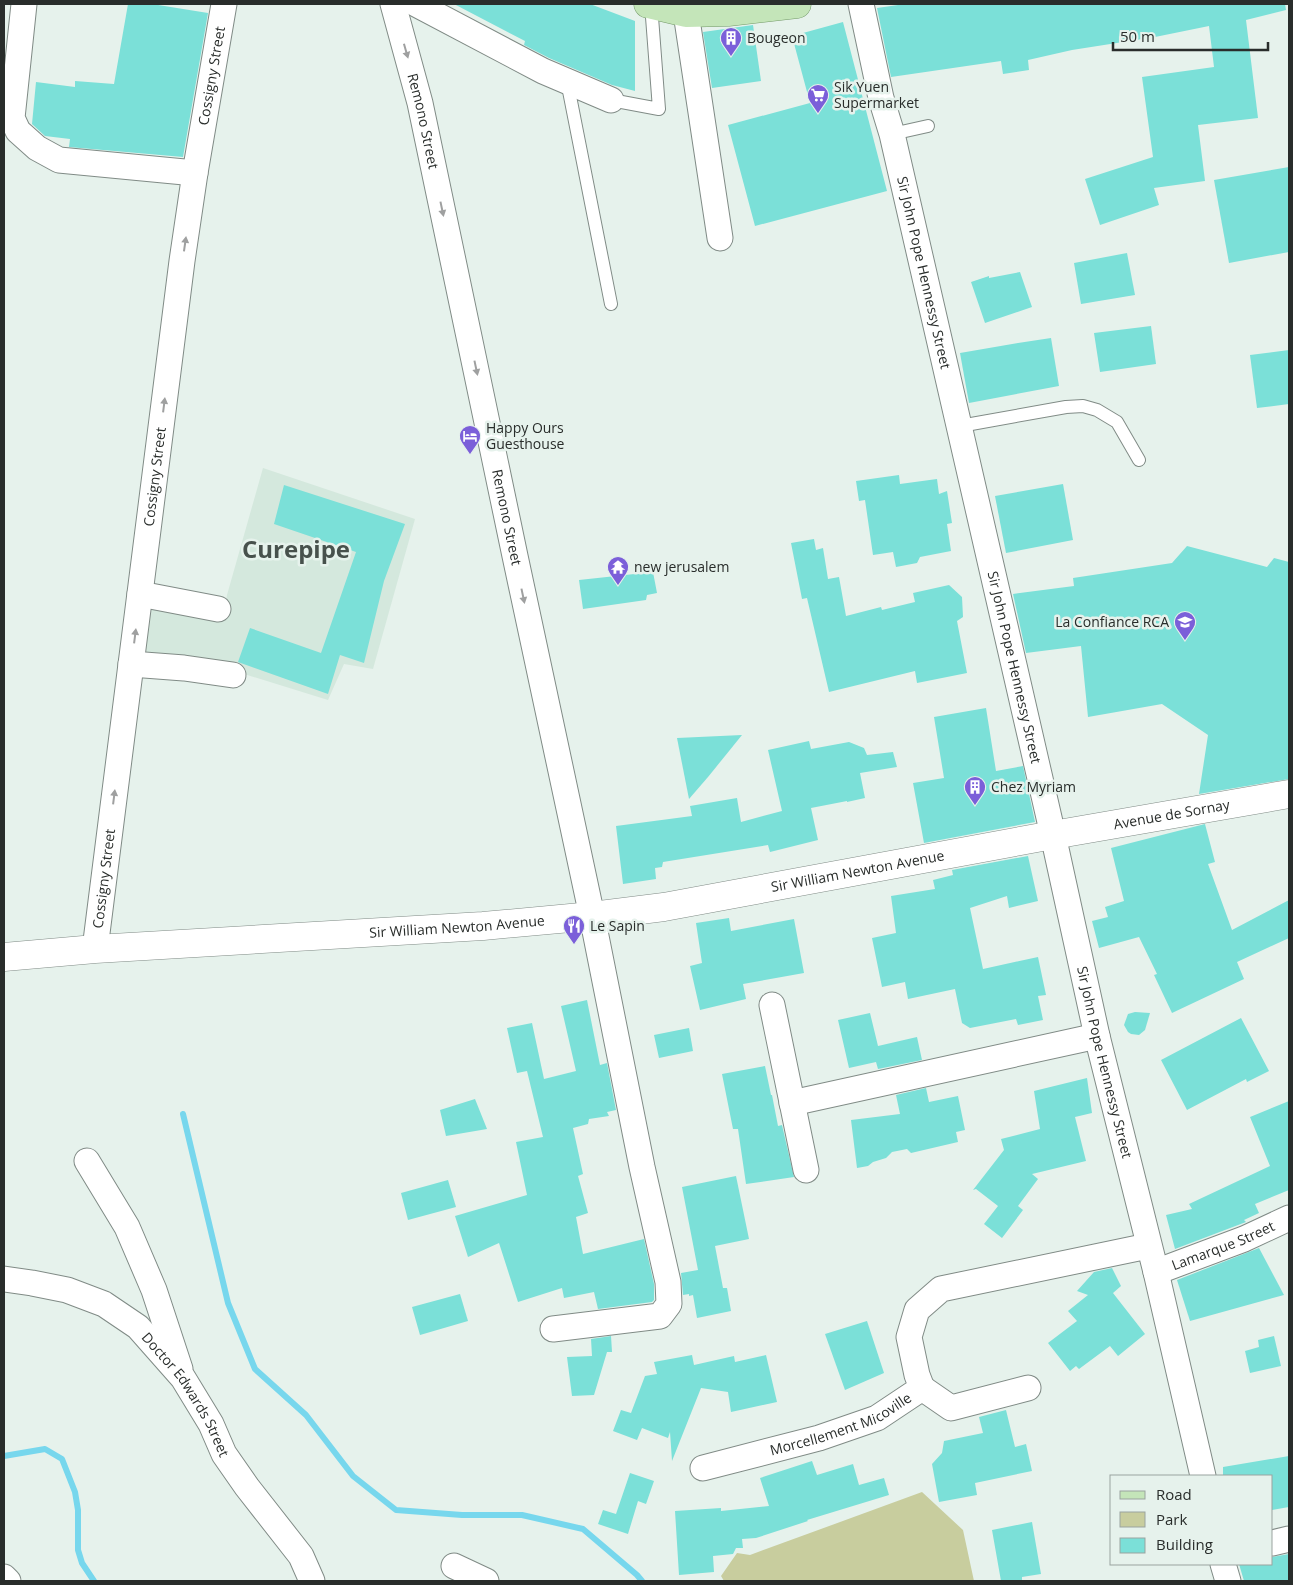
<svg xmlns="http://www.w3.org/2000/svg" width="1293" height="1585" viewBox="0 0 1293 1585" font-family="'Open Sans',sans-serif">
<rect width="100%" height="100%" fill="#e6f2ec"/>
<path fill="#d4e8dd" d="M 263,468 L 415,519 L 373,669 L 344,664 L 328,700 L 228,669 L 138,658 L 145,600 L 224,613 L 227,595 Z"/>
<path fill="#c8cd9e" d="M 922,1492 L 963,1530 L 974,1581 L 724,1581 L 721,1576 L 737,1553 L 750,1555 Z"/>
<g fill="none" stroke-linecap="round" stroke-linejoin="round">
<g stroke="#77d7ed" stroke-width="6">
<path d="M 183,1114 L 228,1303 L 255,1369 L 306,1415 L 353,1476 L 396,1510 L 462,1515 L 522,1515 L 583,1529 L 637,1575 L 642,1581"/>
<path d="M 4,1456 L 45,1449 L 62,1459 L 75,1492 L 78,1510 L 78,1550 L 82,1563 L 94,1581"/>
</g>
</g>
<g fill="#7be0d8">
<path d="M 128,4 L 152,4 L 208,13 L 183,157 L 69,147 L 70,139 L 45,136 L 32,124 L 36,82 L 75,87 L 75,81 L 114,84 Z"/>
<path d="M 454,4 L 590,4 L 635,21 L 635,91 L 612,85 L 549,58 L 524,45 L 525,41 Z"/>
<path d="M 905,4 L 1285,4 L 1286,10 L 1246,20 L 1258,118 L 1198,125 L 1205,181 L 1154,188 L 1159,205 L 1100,225 L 1085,179 L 1153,157 L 1142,77 L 1214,67 L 1209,26 L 1155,37 L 1072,50 L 1028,60 L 1029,70 L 1003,74 L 1001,61 L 891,77 L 877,8 Z"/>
<path d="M 843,22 L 887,191 L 755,226 L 728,125 L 810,103 L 792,36 Z"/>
<path d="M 753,25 L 761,81 L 712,88 L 703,32 Z"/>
<path d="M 1289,167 L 1289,252 L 1229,263 L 1214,180 Z"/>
<path d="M 1127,253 L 1135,295 L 1081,304 L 1074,263 Z"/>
<path d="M 1020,272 L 1032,307 L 985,323 L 971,282 L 989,276 L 989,278 Z"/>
<path d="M 1151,326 L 1156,364 L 1100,372 L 1094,333 Z"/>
<path d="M 1051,338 L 1059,386 L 969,403 L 960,353 L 1018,343 Z"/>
<path d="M 1289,350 L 1289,404 L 1257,408 L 1250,355 Z"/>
<path d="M 899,475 L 900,484 L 937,479 L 939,494 L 947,491 L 952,523 L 947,524 L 951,551 L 920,557 L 917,563 L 896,567 L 893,552 L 873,555 L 865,500 L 859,501 L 856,481 Z"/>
<path d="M 1063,484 L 1073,540 L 1006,553 L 995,496 Z"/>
<path d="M 284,485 L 405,524 L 384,581 L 364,663 L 340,655 L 328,694 L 238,662 L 250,628 L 321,653 L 356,552 L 274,524 Z"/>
<path d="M 814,539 L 816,550 L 823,548 L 828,579 L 839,577 L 846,616 L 881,607 L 882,610 L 915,602 L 913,593 L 949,585 L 962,597 L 963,617 L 957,621 L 967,673 L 917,683 L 915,671 L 829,692 L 807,598 L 802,599 L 791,543 Z"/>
<path d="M 1187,546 L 1267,567 L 1274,558 L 1289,562 L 1289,779 L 1199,794 L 1208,735 L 1162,704 L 1088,717 L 1081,646 L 1026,653 L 1013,594 L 1074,586 L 1073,578 L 1172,563 Z"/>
<path d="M 653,572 L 657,593 L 647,595 L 646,600 L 583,609 L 579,580 Z"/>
<path d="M 986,708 L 996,771 L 1023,766 L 1035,822 L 924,843 L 913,783 L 944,778 L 934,717 Z"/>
<path d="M 742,735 L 708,777 L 689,799 L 677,738 Z"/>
<path d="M 809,741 L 811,749 L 849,742 L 864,748 L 867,755 L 893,752 L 897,767 L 860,773 L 865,798 L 847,802 L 847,801 L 811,808 L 818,840 L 770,852 L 768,845 L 663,862 L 662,867 L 655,868 L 656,879 L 623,884 L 616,826 L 692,816 L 690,806 L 737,798 L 741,822 L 782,811 L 768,750 Z"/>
<path d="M 1205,824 L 1215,862 L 1208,864 L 1232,930 L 1289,900 L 1289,938 L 1237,962 L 1244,979 L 1172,1013 L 1154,975 L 1157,974 L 1139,937 L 1099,948 L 1092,921 L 1108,917 L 1105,907 L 1124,901 L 1111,848 Z"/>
<path d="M 1028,856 L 1038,901 L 1009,908 L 1007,896 L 970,908 L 983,969 L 1038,957 L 1046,995 L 1038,996 L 1043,1020 L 1018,1025 L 1016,1019 L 970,1028 L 962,1023 L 955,989 L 908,999 L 905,982 L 882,987 L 872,938 L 896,933 L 891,896 L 935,889 L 933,880 L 953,875 L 952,870 Z"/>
<path d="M 729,918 L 731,931 L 794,919 L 804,973 L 743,984 L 746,999 L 700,1010 L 690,966 L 702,963 L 696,923 Z"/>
<path d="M 587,1000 L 600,1065 L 607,1063 L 616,1110 L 607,1112 L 609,1116 L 589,1119 L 588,1124 L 573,1128 L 583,1174 L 578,1176 L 588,1213 L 576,1217 L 583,1254 L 644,1239 L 654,1284 L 654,1300 L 652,1302 L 598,1309 L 594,1292 L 564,1298 L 562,1288 L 518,1302 L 499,1243 L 468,1257 L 455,1216 L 527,1195 L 516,1142 L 543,1137 L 527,1071 L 517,1073 L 507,1028 L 532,1023 L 544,1079 L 576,1071 L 561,1006 Z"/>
<path d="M 1135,1012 L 1150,1013 L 1145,1030 L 1139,1035 L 1131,1034 L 1128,1032 L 1124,1025 L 1128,1014 Z"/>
<path d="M 870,1013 L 878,1046 L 917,1037 L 922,1060 L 878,1069 L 876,1062 L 849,1068 L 838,1020 Z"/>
<path d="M 1241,1018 L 1269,1071 L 1247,1082 L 1246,1079 L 1187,1110 L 1161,1060 Z"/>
<path d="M 689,1028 L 693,1051 L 659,1058 L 654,1035 Z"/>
<path d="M 765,1066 L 771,1095 L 772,1095 L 778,1126 L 782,1125 L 794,1177 L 746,1184 L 738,1129 L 733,1129 L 722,1074 Z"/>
<path d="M 1087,1078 L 1092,1113 L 1075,1117 L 1086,1161 L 1032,1174 L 1038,1179 L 1018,1206 L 1023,1210 L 1002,1238 L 984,1224 L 998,1206 L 976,1189 L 973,1190 L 1004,1150 L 1001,1139 L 1040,1129 L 1034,1091 Z"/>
<path d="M 926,1088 L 929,1102 L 958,1096 L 965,1130 L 956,1132 L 958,1142 L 911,1153 L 907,1149 L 892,1152 L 886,1158 L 873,1162 L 868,1166 L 857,1168 L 851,1120 L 900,1114 L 896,1095 Z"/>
<path d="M 475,1099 L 487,1129 L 446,1136 L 440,1110 Z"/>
<path d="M 1289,1101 L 1289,1190 L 1255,1204 L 1259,1213 L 1244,1220 L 1246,1222 L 1175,1249 L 1166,1215 L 1192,1209 L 1189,1204 L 1270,1166 L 1250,1117 Z"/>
<path d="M 736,1176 L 749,1239 L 715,1246 L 723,1288 L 727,1288 L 731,1311 L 697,1318 L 693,1295 L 689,1296 L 689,1294 L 683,1295 L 681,1273 L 698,1270 L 682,1187 Z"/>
<path d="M 448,1180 L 456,1207 L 408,1220 L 401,1193 Z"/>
<path d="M 1259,1248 L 1284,1295 L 1190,1321 L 1177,1280 Z"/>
<path d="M 1112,1268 L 1121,1286 L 1113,1293 L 1145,1334 L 1118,1356 L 1110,1346 L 1079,1369 L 1076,1366 L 1070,1371 L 1048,1343 L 1077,1321 L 1068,1311 L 1088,1295 L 1077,1291 L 1094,1272 Z"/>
<path d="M 460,1294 L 468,1321 L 420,1335 L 412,1307 Z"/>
<path d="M 867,1321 L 884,1373 L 845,1390 L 825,1334 Z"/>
<path d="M 611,1336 L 612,1352 L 607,1352 L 594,1395 L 572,1396 L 567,1357 L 592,1356 L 591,1339 Z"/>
<path d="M 1274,1336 L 1281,1366 L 1250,1373 L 1245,1351 L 1259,1347 L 1258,1340 Z"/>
<path d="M 692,1355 L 694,1365 L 734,1356 L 735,1362 L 766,1355 L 777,1402 L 731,1412 L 728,1392 L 701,1388 L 672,1461 L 670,1432 L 668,1438 L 642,1428 L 637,1440 L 613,1431 L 621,1410 L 631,1413 L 645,1376 L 657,1374 L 654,1362 Z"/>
<path d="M 1006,1410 L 1015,1447 L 1026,1444 L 1032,1471 L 975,1483 L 977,1495 L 939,1502 L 932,1464 L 942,1453 L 944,1441 L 983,1433 L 979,1417 Z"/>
<path d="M 1289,1456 L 1289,1507 L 1272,1510 L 1272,1476 L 1223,1476 L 1223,1467 Z"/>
<path d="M 812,1461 L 817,1475 L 853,1464 L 859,1485 L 884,1478 L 889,1495 L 807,1520 L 808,1521 L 756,1538 L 742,1539 L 743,1548 L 736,1548 L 733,1554 L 713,1556 L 714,1572 L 679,1575 L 675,1511 L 721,1508 L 721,1511 L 769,1506 L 760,1478 Z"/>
<path d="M 630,1473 L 654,1481 L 646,1504 L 638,1501 L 628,1534 L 598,1524 L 603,1510 L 616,1514 Z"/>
<path d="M 1032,1522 L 1041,1574 L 1022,1577 L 1022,1581 L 1001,1581 L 992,1530 Z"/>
<path d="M 1289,1554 L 1289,1581 L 1244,1581 L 1239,1564 L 1272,1564 L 1272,1557 Z"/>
</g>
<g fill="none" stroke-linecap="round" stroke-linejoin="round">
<g stroke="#808b86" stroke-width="14">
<g id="service">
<path d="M 567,81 L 611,304"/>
<path d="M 611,100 L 659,109 L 651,4"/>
<path d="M 892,134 L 928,126"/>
<path d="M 960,426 L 1066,407 L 1083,406 L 1097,410 L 1117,422 L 1139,460"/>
</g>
</g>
<g stroke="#808b86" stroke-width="27">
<g id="minor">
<path d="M 24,4 L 12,118 L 18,131 L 37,148 L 59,160 L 195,173"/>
<path id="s1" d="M 393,4 L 420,103 L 515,556 L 592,916 L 642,1167 L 668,1282 L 669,1304 L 660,1316 L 553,1329"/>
<path d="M 416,4 L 543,71 L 611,100"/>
<path id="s2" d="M 861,4 L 881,98 L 892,134 L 1053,835 L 1097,1036 L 1156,1272 L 1203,1476"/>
<path d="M 686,13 L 720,238"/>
<path d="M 140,594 L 218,609"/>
<path d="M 131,664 L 184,668 L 233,675"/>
<path id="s3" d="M 95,949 L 182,261 L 195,173 L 224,4"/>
<path d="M 772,1005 L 806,1170"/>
<path d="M 792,1103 L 1097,1036"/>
<path d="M 87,1161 L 127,1227 L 154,1290 L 180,1369"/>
<path id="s4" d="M 1156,1272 L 1244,1239 L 1289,1218"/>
<path id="s5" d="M 4,1279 L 32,1283 L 67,1290 L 104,1304 L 138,1327 L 183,1378 L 211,1424 L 224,1454 L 247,1487 L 301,1556 L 312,1581"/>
<path d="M 922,1388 L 951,1408 L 1028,1388"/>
<path id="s6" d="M 703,1468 L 819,1438 L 877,1418 L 922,1388 L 917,1375 L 909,1337 L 917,1310 L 941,1289 L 1148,1246"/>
<path d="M 1272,1543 L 1289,1539"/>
<path d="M 1223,1564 L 1228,1581"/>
<path d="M 454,1566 L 486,1581"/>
<path d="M 4,1577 L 8,1581"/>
</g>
</g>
<g stroke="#808b86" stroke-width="29">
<g id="tertiary">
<path id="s7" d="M 4,957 L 95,949 L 483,926 L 592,916 L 664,907 L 1053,835 L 1289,794"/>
</g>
</g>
<g stroke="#749a69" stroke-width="29">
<path id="primary" d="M 648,4 L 686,13 L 728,12 L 797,4"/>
</g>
<use href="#service" stroke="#fff" stroke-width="12"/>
<use href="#minor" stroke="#fff" stroke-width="25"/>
<use href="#tertiary" stroke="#fff" stroke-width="28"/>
<use href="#primary" stroke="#c4e5b9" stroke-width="28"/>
</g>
<defs><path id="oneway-solid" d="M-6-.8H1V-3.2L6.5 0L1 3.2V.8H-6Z" transform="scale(1.25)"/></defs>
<g fill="#9fa0a0">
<use href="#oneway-solid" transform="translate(406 51) rotate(74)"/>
<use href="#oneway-solid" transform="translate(442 209) rotate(78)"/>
<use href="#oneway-solid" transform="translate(185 244) rotate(-82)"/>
<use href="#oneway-solid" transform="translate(476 368) rotate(78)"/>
<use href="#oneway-solid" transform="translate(164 405) rotate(-83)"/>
<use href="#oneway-solid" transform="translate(523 596) rotate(78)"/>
<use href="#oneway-solid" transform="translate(135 636) rotate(-83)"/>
<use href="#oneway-solid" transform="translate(114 797) rotate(-83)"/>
</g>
<defs>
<g id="building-pin" transform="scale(1.125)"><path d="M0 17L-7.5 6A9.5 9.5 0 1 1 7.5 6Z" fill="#7b5fd9" stroke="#e6f2ec"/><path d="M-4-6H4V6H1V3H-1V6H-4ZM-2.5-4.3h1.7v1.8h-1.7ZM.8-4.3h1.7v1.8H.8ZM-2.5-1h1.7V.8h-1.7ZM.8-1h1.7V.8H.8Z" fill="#fff"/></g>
<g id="supermarket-pin" transform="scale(1.125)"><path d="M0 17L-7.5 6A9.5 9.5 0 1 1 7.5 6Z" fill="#7b5fd9" stroke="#e6f2ec"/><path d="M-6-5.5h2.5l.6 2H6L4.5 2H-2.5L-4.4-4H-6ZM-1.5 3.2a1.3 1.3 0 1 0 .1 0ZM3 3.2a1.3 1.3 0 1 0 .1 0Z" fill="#fff"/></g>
<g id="hotel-pin" transform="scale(1.125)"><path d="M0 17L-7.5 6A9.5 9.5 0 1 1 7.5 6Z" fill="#7b5fd9" stroke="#e6f2ec"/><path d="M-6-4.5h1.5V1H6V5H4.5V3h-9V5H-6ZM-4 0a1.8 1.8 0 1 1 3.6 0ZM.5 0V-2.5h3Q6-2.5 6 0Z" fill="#fff"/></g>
<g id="temple-pin" transform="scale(1.125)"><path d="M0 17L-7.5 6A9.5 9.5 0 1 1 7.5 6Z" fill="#7b5fd9" stroke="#e6f2ec"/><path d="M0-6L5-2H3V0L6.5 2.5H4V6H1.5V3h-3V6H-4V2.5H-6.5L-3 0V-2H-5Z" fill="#fff"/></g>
<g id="school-pin" transform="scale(1.125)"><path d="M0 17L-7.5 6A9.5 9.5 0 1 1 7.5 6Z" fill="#7b5fd9" stroke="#e6f2ec"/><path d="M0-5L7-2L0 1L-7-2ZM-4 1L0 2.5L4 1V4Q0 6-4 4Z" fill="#fff"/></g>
<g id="restaurant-pin" transform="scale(1.125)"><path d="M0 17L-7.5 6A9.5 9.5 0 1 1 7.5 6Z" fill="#7b5fd9" stroke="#e6f2ec"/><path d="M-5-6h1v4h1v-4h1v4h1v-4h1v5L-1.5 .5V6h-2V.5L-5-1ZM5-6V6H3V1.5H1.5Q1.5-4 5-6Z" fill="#fff"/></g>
</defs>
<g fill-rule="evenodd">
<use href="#building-pin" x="731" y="38"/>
<use href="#supermarket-pin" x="818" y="95"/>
<use href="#hotel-pin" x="470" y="436"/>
<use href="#temple-pin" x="618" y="567"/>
<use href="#school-pin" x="1185" y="622"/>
<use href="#building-pin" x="975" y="787"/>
<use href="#restaurant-pin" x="574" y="926"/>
</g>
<g text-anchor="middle" stroke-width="5" stroke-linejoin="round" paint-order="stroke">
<g font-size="14" fill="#292d2b" stroke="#e6f2ec" text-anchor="start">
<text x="747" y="43">Bougeon</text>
<text x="834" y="92">Sik Yuen<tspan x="834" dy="16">Supermarket</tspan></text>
<text x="486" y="433">Happy Ours<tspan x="486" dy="16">Guesthouse</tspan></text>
<text x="634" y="572">new jerusalem</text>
<text x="1169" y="627" text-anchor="end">La Confiance RCA</text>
<text x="991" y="792">Chez Myriam</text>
<text x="590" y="931">Le Sapin</text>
</g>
<g font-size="14" fill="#292d2b" stroke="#e6f2ec">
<text dy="5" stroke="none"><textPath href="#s3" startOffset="881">Cossigny Street</textPath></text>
<text dy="5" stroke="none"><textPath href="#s1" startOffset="121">Remono Street</textPath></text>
<text dy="5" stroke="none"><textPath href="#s2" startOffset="276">Sir John Pope Hennessy Street</textPath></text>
<text dy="5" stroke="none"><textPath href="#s3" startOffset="476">Cossigny Street</textPath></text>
<text dy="5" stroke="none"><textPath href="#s1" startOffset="526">Remono Street</textPath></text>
<text dy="5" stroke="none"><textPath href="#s2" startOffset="681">Sir John Pope Hennessy Street</textPath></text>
<text dy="5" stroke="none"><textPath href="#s7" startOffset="1178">Avenue de Sornay</textPath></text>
<text dy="5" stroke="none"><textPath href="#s7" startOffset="859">Sir William Newton Avenue</textPath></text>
<text dy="5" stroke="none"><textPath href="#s3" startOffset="71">Cossigny Street</textPath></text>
<text dy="5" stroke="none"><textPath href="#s7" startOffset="454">Sir William Newton Avenue</textPath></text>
<text dy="5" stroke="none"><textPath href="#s2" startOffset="1086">Sir John Pope Hennessy Street</textPath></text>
<text dy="5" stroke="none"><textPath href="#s4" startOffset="72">Lamarque Street</textPath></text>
<text dy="5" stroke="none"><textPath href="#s5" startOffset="228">Doctor Edwards Street</textPath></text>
<text dy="5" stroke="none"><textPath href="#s6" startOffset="145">Morcellement Micoville</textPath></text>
</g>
<g font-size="24" font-weight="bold" fill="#47514c" stroke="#e6f2ec">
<text x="296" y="558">Curepipe</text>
</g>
</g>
<rect width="1293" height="1585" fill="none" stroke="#292d2b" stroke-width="10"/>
<rect x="1110" y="1475" width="162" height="90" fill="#e6f2ec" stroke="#9aa39f"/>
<rect x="1120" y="1491" width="25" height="8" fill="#c4e5b9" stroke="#9aa39f"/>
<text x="1156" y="1500" font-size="15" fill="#292d2b">Road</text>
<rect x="1120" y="1512" width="25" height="15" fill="#c8cd9e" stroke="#9aa39f"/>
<text x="1156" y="1525" font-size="15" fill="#292d2b">Park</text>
<rect x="1120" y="1538" width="25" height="15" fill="#7be0d8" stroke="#9aa39f"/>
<text x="1156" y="1550" font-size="15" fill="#292d2b">Building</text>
<path d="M1113 42v8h155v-8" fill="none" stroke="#292d2b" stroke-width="2.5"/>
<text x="1120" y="42" font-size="15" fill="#292d2b" stroke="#e6f2ec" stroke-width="4" paint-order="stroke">50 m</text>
</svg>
